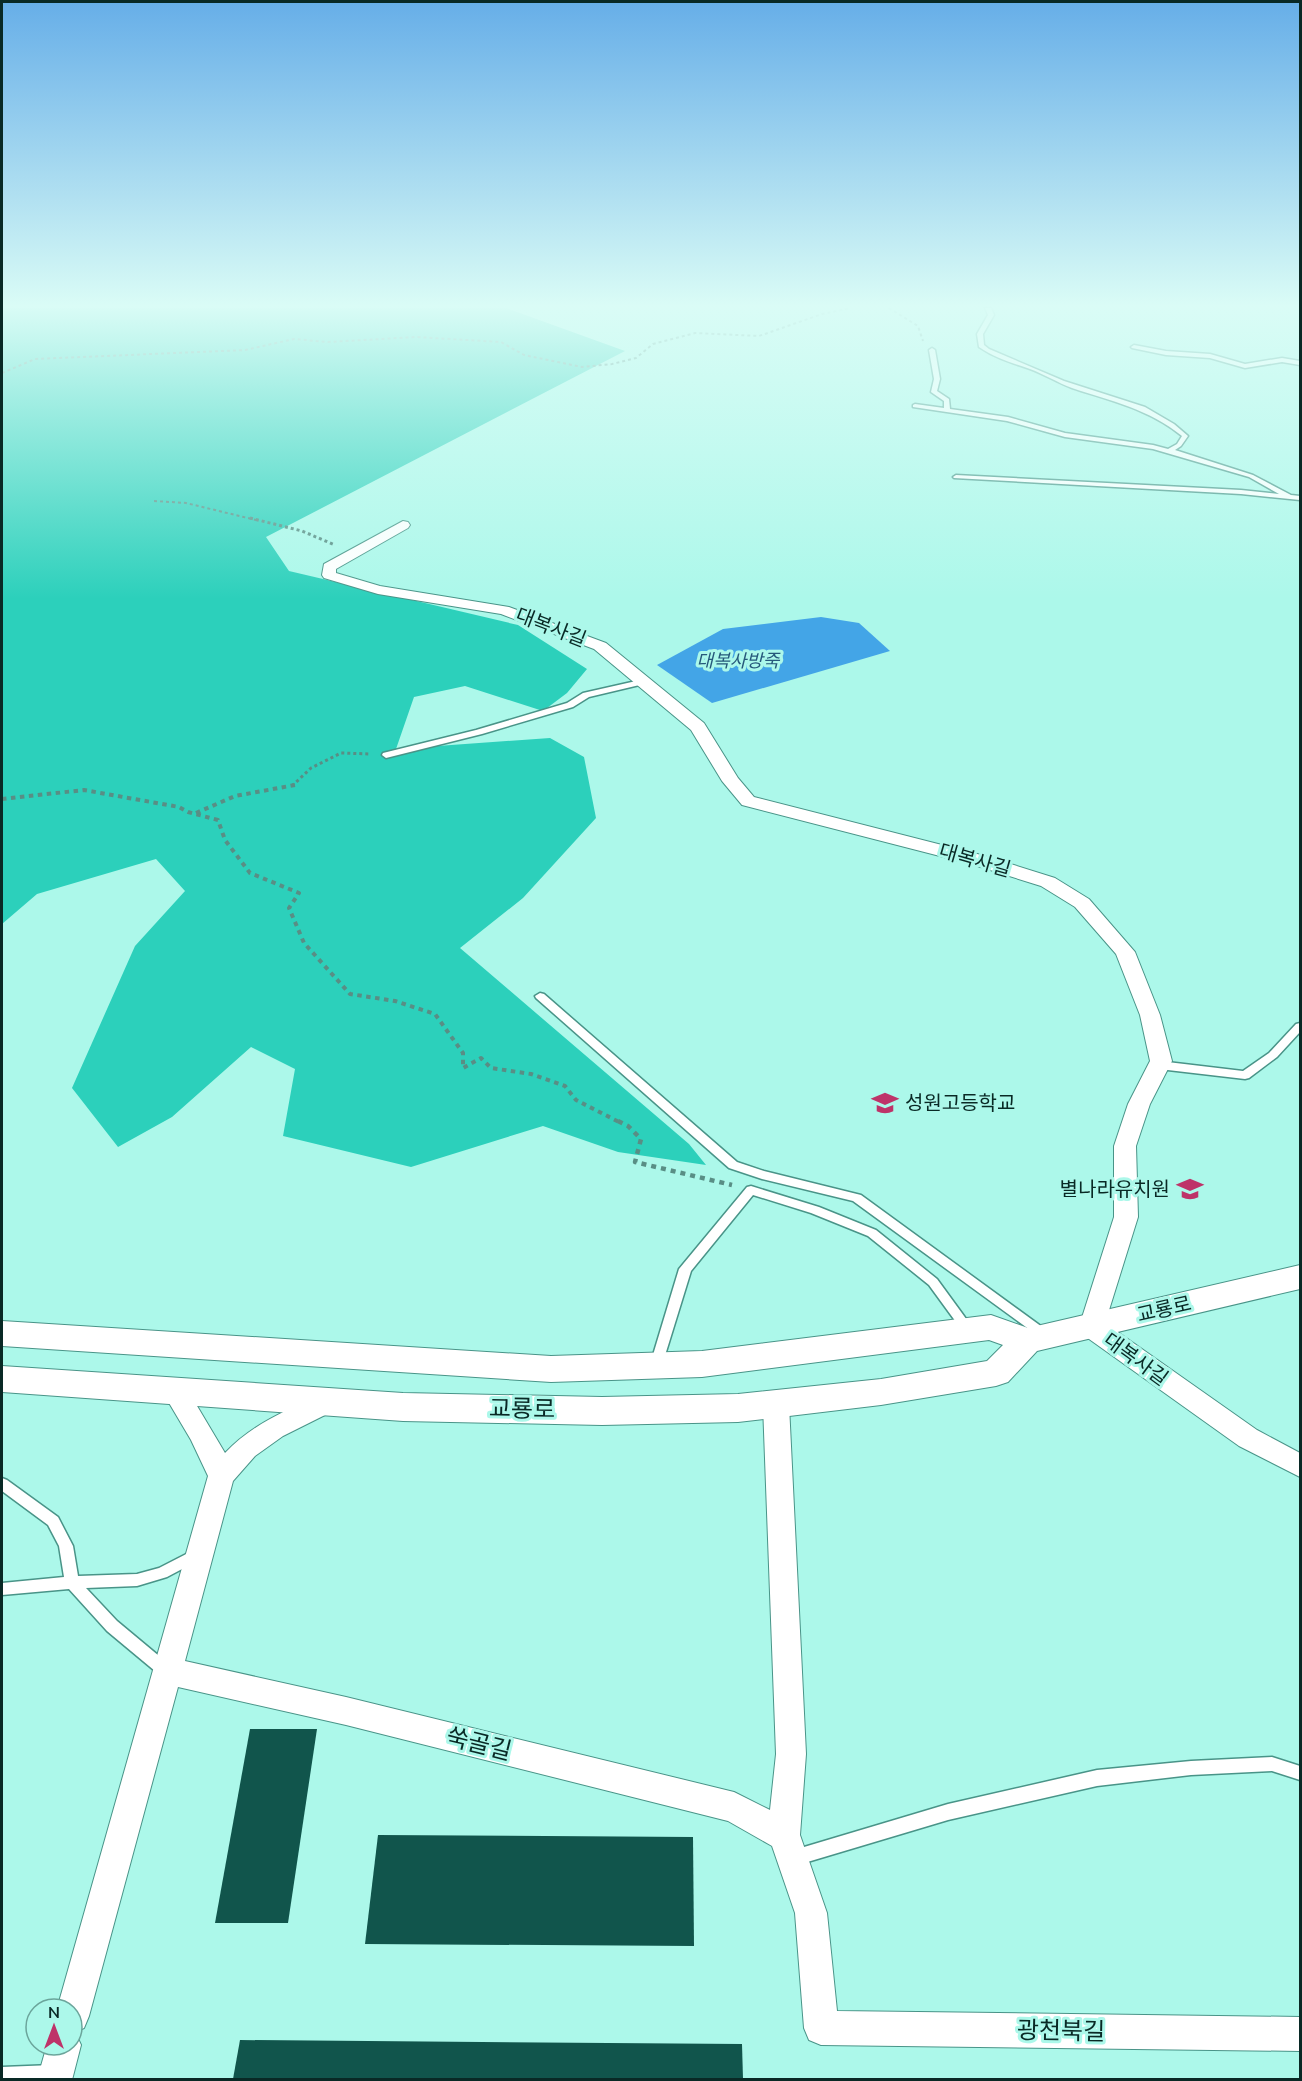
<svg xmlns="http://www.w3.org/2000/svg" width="1302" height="2081" viewBox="0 0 1302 2081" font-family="'Nunito Sans','Noto Sans KR',sans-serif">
<rect width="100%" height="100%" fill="#acf8ea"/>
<path fill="#2cd0bb" d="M 2,308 L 506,308 L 625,351 L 266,537 L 289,571 L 518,625 L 587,669 L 567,693 L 543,711 L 465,686 L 414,697 L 396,749 L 550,738 L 584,757 L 596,818 L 523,898 L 460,948 L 689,1144 L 706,1165 L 618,1152 L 543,1126 L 411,1167 L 283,1136 L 295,1069 L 251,1047 L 172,1117 L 118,1147 L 72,1088 L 135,946 L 185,891 L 156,859 L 37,894 L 2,924 Z"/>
<path fill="#43a5e7" d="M 821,617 L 859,623 L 890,651 L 712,703 L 657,665 L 723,629 Z"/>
<g fill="#11554c">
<path d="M 250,1729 L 317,1729 L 288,1923 L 215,1923 Z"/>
<path d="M 378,1835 L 693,1837 L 694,1946 L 365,1944 Z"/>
<path d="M 240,2040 L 742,2044 L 743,2079 L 233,2079 Z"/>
</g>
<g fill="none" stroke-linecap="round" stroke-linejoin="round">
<g stroke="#499488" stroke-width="3">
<g id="service">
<path d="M 985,308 L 991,308 L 994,315 L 983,334 L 984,345 L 989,349 L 1064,381 L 1145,407 L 1174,424 L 1188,436 L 1181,446 L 1175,450 L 1253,475 L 1291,495 L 1300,496 L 1300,500 L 1241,494 L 954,478 L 953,477 L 956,475 L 1241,490 L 1279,494 L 1249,477 L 1153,449 L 1065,437 L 1007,421 L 913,407 L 913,405 L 915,404 L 944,408 L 944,401 L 931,392 L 934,379 L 929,350 L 932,348 L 935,350 L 940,379 L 937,391 L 949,399 L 950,409 L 1008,417 L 1065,433 L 1153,445 L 1168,449 L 1177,444 L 1182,436 C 1149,409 1111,401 1072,388 C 1058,383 1044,374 1030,369 C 1012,363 995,358 979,347 L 977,334 L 988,315 Z"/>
<path d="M 1134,345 L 1166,351 L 1210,354 L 1245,364 L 1282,358 L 1300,361 L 1300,365 L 1282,362 L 1245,368 L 1210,358 L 1166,355 L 1132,348 L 1131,347 Z"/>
<path d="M 645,679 L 649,681 L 648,683 L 589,697 L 573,707 L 482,734 L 386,758 L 382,755 L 383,753 L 476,730 L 567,703 L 583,693 Z"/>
<path d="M 540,993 L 544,994 L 737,1162 L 764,1171 L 861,1195 L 1049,1332 L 1051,1335 L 1049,1338 L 1045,1340 L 1041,1338 L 853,1201 L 762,1179 L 729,1168 L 536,998 L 535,996 Z"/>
<path d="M 1300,1023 L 1300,1032 L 1277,1057 L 1249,1078 L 1245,1079 L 1159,1069 L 1154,1065 L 1159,1061 L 1243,1071 L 1269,1053 L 1296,1024 Z"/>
<path d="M 751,1186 L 819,1207 L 876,1230 L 937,1279 L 972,1327 L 974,1330 L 972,1333 L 968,1335 L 964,1333 L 929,1285 L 868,1236 L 811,1213 L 753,1195 L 691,1271 L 662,1365 L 660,1369 L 656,1370 L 652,1369 L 650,1365 L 679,1269 L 747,1187 Z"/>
<path d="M 2,1478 L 7,1480 L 58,1517 L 73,1546 L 78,1576 L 137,1574 L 159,1568 L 196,1549 L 201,1551 L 203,1555 L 201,1559 L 167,1577 L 137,1586 L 86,1588 L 117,1621 L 171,1666 L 173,1671 L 171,1676 L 166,1678 L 161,1676 L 107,1631 L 69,1589 L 2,1595 L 2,1583 L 64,1577 L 59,1546 L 48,1525 L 2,1491 Z"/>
<path d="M 1272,1757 L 1300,1766 L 1300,1780 L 1272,1771 L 1191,1775 L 1097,1786 L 948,1820 L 794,1866 L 788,1864 L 786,1858 L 788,1852 L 794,1850 L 948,1804 L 1097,1770 L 1191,1761 Z"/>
<path d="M 53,2065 L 59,2068 L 62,2074 L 59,2080 L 2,2080 L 2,2067 Z"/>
</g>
</g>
<g stroke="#499488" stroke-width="2">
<g id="minor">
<path d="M 403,521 L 408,522 L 410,525 L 408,528 L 336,569 L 336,573 L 380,586 L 509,607 L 606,643 L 704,723 L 738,778 L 754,797 L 985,856 L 1055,878 L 1089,899 L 1135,952 L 1160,1015 L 1172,1061 L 1150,1104 L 1136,1146 L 1138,1217 L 1105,1323 L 1257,1430 L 1300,1453 L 1300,1477 L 1239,1446 L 1082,1334 L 1079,1327 L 1114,1217 L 1114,1146 L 1128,1104 L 1150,1061 L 1140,1015 L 1116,954 L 1075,907 L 1041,886 L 971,864 L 742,805 L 722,781 L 691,730 L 594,649 L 501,614 L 378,594 L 324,578 L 322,575 L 324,564 Z"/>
<path d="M 175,1381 L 184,1384 L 225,1453 C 251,1425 285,1411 319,1395 L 328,1391 L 337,1395 L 341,1402 L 337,1409 L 283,1436 L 255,1456 L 233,1481 L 185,1661 L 346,1697 L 734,1792 L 770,1810 L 776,1754 L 763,1405 L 767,1398 L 776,1394 L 785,1398 L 789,1405 L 806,1754 L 800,1835 L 827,1913 L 837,2011 L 1300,2017 L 1300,2051 L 821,2045 L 809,2040 L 804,2028 L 795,1913 L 772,1846 L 728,1821 L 346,1725 L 178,1687 L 89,2016 L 84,2028 L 75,2032 L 81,2045 L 72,2080 L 37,2080 L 47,2045 L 72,2045 L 72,2009 L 57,2009 L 208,1476 L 191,1440 L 162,1391 L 166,1384 Z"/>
</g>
</g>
<g stroke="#499488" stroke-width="2">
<path id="tertiary" d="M 1300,1265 L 1300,1289 L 1037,1351 L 1008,1382 L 996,1386 L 881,1405 L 738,1422 L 602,1425 L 403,1421 L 2,1392 L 2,1366 L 403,1393 L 602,1397 L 738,1394 L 881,1379 L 987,1361 L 1003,1345 L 989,1340 L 702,1377 L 551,1382 L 2,1346 L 2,1321 L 551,1356 L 702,1351 L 991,1315 L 1028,1328 Z"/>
</g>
<g stroke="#598e85" stroke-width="2" stroke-dasharray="3 3" stroke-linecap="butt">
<path d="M 889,308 L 918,326 L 923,341"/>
<path d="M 2,373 L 35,359 L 245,350 L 294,339 L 328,342 L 416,337 L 501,342 L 524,355 L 582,367 L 612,364 L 636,358 L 653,344 L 695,333 L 759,336 L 822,314 L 851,308"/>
<path d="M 154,501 L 186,503 L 256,520"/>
</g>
<g stroke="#598e85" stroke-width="3" stroke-dasharray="3 3" stroke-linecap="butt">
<path d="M 250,518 L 302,531 L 335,545"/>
<path d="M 292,786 L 311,768 L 341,753 L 371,754"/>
</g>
<g stroke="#598e85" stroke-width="4" stroke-dasharray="4.5 4.5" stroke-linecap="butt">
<path d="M 2,799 L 84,790 L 179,807 L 188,812 L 218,820 L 225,840 L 250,873 L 299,893 L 289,908 L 304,943 L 350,994 L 395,1001 L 435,1014 L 463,1053 L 463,1068 L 481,1058 L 491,1068 L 531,1074 L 565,1086 L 576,1100 L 621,1123"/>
<path d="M 196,813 L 235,796 L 295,785"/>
</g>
<path stroke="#598e85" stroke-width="4.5" stroke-dasharray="5 5" stroke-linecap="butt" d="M 618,1121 L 628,1126 L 641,1139 L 635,1162 L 732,1185"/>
<use href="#service" fill="#fff" fill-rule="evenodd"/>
<use href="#minor" fill="#fff" fill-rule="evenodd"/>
<use href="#tertiary" fill="#fff" fill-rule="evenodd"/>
</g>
<linearGradient id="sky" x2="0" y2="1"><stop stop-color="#66aee8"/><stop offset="0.51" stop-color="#dafcf6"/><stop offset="1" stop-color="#dafcf6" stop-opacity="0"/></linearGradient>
<rect width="1302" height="599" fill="url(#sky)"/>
<defs>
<g id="school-bare" transform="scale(2.07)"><path d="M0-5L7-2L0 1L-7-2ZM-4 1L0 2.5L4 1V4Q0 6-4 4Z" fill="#be3369" stroke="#acf8ea" stroke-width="2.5" paint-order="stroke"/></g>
</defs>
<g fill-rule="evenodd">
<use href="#school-bare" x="885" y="1103"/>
<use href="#school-bare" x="1190" y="1189"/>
</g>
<g text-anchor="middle" stroke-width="6" stroke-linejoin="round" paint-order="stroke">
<g font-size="18" font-style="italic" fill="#26587b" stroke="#acf8ea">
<text x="738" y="667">대복사방죽</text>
</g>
<g font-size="20" fill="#092925" stroke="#acf8ea">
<text transform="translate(551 627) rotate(21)" y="7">대복사길</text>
<text transform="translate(975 860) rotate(16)" y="7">대복사길</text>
<text transform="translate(1164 1309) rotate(-13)" y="7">교룡로</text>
<text transform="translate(1136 1359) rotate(36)" y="7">대복사길</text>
</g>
<g font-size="20" fill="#092925" stroke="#acf8ea" text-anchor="start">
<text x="905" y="1110">성원고등학교</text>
<text x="1170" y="1196" text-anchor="end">별나라유치원</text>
</g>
<g font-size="24" fill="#092925" stroke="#acf8ea">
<text transform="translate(522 1409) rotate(1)" y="8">교룡로</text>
<text transform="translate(479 1744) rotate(14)" y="8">쑥골길</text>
<text transform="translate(1061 2031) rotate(1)" y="8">광천북길</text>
</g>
</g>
<rect width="1302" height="2081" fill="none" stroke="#092925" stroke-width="6"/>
<g transform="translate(54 2027)"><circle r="28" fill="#acf8ea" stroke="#6ba59b" stroke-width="1.5"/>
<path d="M0-4.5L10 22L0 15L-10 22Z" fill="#be3369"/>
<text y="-9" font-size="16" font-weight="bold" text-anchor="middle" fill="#092925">N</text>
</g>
</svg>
